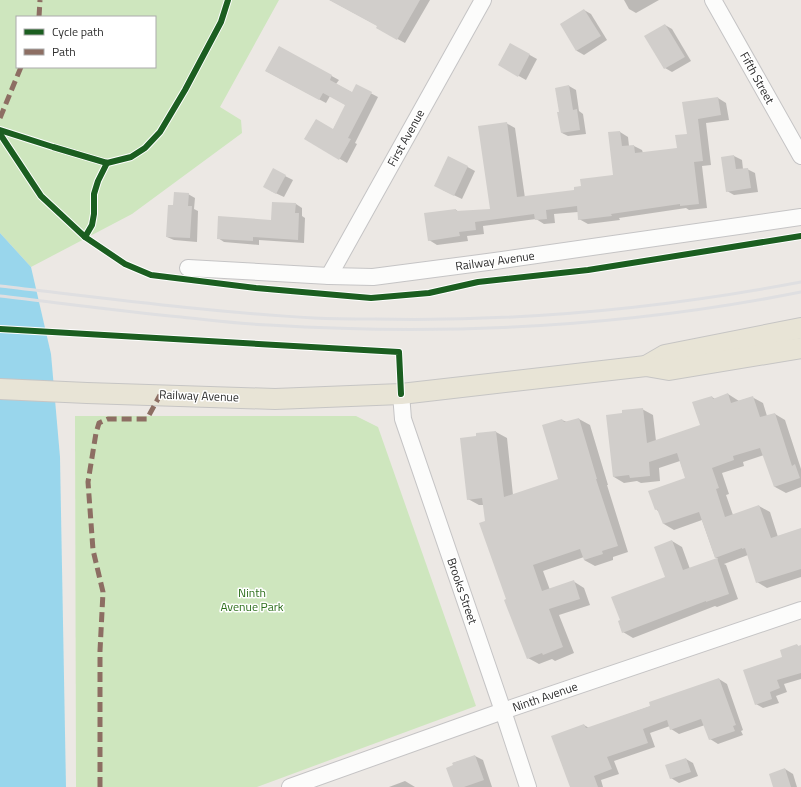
<svg xmlns="http://www.w3.org/2000/svg" width="801" height="787" viewBox="0 0 801 787" font-family="'Titillium Web',sans-serif">
<rect width="100%" height="100%" fill="#ece8e4"/>
<g fill="#cee6be" fill-rule="evenodd">
<path d="M 0,0 L 279,0 L 220,107 L 241,120 L 242,133 L 132,214 L 31,267 L 0,233 ZM 17,17 L 155,17 L 155,67 L 17,67 Z"/>
<path d="M 356,416 L 378,427 L 476,706 L 257,787 L 76,787 L 75,416 Z"/>
</g>
<path fill="#99d6ec" d="M 0,233 L 31,267 L 51,354 L 60,457 L 66,787 L 0,787 Z"/>
<g fill="#0003">
<path d="M 330,0 L 430,0 L 405,43 L 377,28 L 378,26 Z"/>
<path d="M 624,0 L 659,0 L 636,13 L 629,9 Z"/>
<path d="M 584,10 L 591,14 L 607,40 L 584,55 L 577,51 L 561,24 Z"/>
<path d="M 665,25 L 672,29 L 691,61 L 672,72 L 665,68 Z"/>
<path d="M 510,44 L 537,59 L 526,80 L 499,65 Z"/>
<path d="M 279,47 L 339,80 L 336,84 L 353,93 L 357,86 L 378,97 L 355,143 L 357,144 L 347,163 L 306,139 L 333,130 L 346,105 L 330,96 L 326,103 L 266,71 Z"/>
<path d="M 569,86 L 576,90 L 579,111 L 583,114 L 586,134 L 568,136 L 562,133 L 560,113 Z"/>
<path d="M 718,98 L 726,103 L 729,120 L 706,123 L 711,165 L 702,166 L 707,208 L 689,210 L 686,208 L 619,218 L 620,220 L 588,224 L 579,219 L 578,212 L 554,214 L 555,223 L 544,224 L 536,219 L 483,226 L 484,234 L 467,236 L 468,241 L 437,245 L 429,240 L 425,214 L 456,210 L 459,212 L 491,210 L 506,123 L 515,128 L 525,198 L 576,191 L 582,187 L 614,175 L 620,132 L 628,137 L 629,146 L 634,146 L 642,150 L 643,153 L 678,149 L 688,135 L 683,103 Z"/>
<path d="M 734,156 L 742,160 L 743,169 L 747,169 L 755,173 L 758,192 L 734,195 L 727,191 L 722,158 Z"/>
<path d="M 449,157 L 475,171 L 462,199 L 443,190 Z"/>
<path d="M 285,176 L 293,180 L 284,197 L 271,191 Z"/>
<path d="M 188,194 L 195,198 L 194,209 L 198,211 L 197,242 L 174,240 L 167,237 L 174,206 Z"/>
<path d="M 296,204 L 302,208 L 302,216 L 305,218 L 304,243 L 259,240 L 259,245 L 224,242 L 218,238 L 272,221 Z"/>
<path d="M 728,394 L 739,401 L 752,397 L 763,403 L 767,416 L 775,414 L 785,420 L 801,469 L 801,487 L 786,493 L 775,487 L 764,455 L 743,462 L 744,466 L 722,473 L 729,494 L 726,495 L 733,515 L 759,506 L 770,512 L 778,537 L 801,529 L 801,577 L 767,588 L 757,582 L 748,555 L 724,564 L 726,565 L 738,599 L 717,607 L 715,606 L 633,638 L 623,632 L 666,577 L 672,541 L 682,547 L 690,569 L 718,559 L 715,557 L 702,520 L 674,530 L 664,524 L 659,512 L 656,509 L 686,479 L 680,461 L 659,468 L 660,481 L 641,483 L 637,481 L 624,483 L 614,477 L 623,414 L 642,409 L 653,415 L 656,441 L 701,426 L 712,397 L 715,399 Z"/>
<path d="M 579,419 L 590,425 L 608,485 L 607,485 L 628,552 L 613,557 L 613,560 L 595,566 L 584,560 L 584,557 L 543,571 L 550,590 L 573,581 L 584,588 L 590,605 L 559,615 L 574,653 L 555,661 L 552,659 L 539,664 L 528,658 L 507,600 L 486,522 L 484,505 L 479,505 L 468,499 L 477,437 L 496,432 L 507,438 L 513,495 L 559,480 L 562,420 L 567,422 Z"/>
<path d="M 797,645 L 799,647 L 801,646 L 801,679 L 784,684 L 787,692 L 776,696 L 779,703 L 763,708 L 756,704 L 784,657 Z"/>
<path d="M 719,679 L 727,684 L 743,730 L 741,731 L 743,735 L 718,744 L 710,739 L 705,725 L 679,734 L 671,729 L 670,726 L 650,733 L 655,747 L 614,761 L 619,774 L 601,780 L 603,787 L 571,787 L 584,725 L 589,728 L 651,706 Z"/>
<path d="M 475,756 L 483,760 L 492,787 L 454,787 L 453,763 Z"/>
<path d="M 686,759 L 693,763 L 698,776 L 679,783 L 671,778 Z"/>
<path d="M 785,769 L 793,774 L 797,787 L 774,787 Z"/>
<path d="M 405,781 L 415,787 L 389,787 Z"/>
</g>
<g fill="#d1cecb">
<path d="M 329,0 L 420,0 L 397,40 L 376,28 L 377,26 Z"/>
<path d="M 584,9 L 601,36 L 576,51 L 560,24 Z"/>
<path d="M 665,24 L 685,57 L 664,69 L 644,36 Z"/>
<path d="M 510,43 L 530,54 L 518,77 L 498,65 Z"/>
<path d="M 279,46 L 332,75 L 330,80 L 352,92 L 356,84 L 372,92 L 348,138 L 351,139 L 339,160 L 304,139 L 316,119 L 333,129 L 345,105 L 323,93 L 319,100 L 265,71 Z"/>
<path d="M 569,85 L 573,110 L 577,109 L 580,130 L 561,133 L 557,112 L 559,112 L 555,88 Z"/>
<path d="M 718,97 L 721,115 L 698,119 L 703,161 L 694,162 L 699,204 L 680,206 L 680,204 L 611,214 L 612,216 L 578,220 L 577,206 L 546,210 L 547,219 L 535,220 L 534,214 L 475,222 L 476,230 L 459,232 L 460,236 L 428,241 L 424,213 L 456,209 L 456,211 L 490,209 L 478,126 L 507,122 L 517,197 L 574,190 L 574,187 L 581,186 L 580,179 L 613,175 L 608,132 L 620,131 L 622,146 L 634,145 L 635,153 L 677,148 L 675,135 L 687,134 L 682,102 Z"/>
<path d="M 734,155 L 736,169 L 748,168 L 751,188 L 726,192 L 721,157 Z"/>
<path d="M 448,156 L 468,166 L 454,196 L 434,186 Z"/>
<path d="M 273,168 L 286,175 L 276,194 L 263,187 Z"/>
<path d="M 174,192 L 189,193 L 188,206 L 192,206 L 190,238 L 166,237 L 168,205 L 173,205 Z"/>
<path d="M 272,202 L 296,203 L 295,213 L 299,213 L 298,240 L 253,237 L 253,241 L 217,239 L 218,216 L 271,220 Z"/>
<path d="M 728,393 L 731,403 L 753,396 L 760,417 L 775,413 L 792,466 L 795,464 L 800,478 L 774,487 L 760,448 L 733,456 L 734,460 L 712,468 L 719,488 L 716,489 L 725,517 L 759,505 L 771,538 L 801,528 L 801,569 L 756,583 L 745,548 L 742,549 L 742,548 L 715,558 L 699,512 L 663,524 L 657,509 L 655,510 L 648,491 L 685,478 L 677,453 L 649,462 L 650,476 L 630,478 L 629,475 L 613,477 L 606,415 L 622,413 L 622,410 L 643,408 L 647,443 L 700,425 L 692,402 L 712,396 L 713,399 Z"/>
<path d="M 579,418 L 597,479 L 596,479 L 618,546 L 602,551 L 603,554 L 584,560 L 580,549 L 533,565 L 542,591 L 574,580 L 580,599 L 549,609 L 563,647 L 543,655 L 542,653 L 527,659 L 504,600 L 506,599 L 479,523 L 485,521 L 482,498 L 467,500 L 460,438 L 476,436 L 476,433 L 496,431 L 504,497 L 558,479 L 542,425 L 562,419 L 564,422 Z"/>
<path d="M 672,540 L 683,570 L 717,558 L 729,594 L 706,602 L 706,601 L 622,633 L 618,621 L 620,620 L 611,597 L 665,577 L 654,547 Z"/>
<path d="M 797,644 L 798,646 L 801,645 L 801,673 L 777,680 L 780,688 L 770,692 L 772,699 L 755,705 L 743,670 L 782,657 L 780,650 Z"/>
<path d="M 719,678 L 736,725 L 733,726 L 735,731 L 709,740 L 701,719 L 670,730 L 667,720 L 643,729 L 648,743 L 607,757 L 612,769 L 594,776 L 598,787 L 570,787 L 551,736 L 584,724 L 586,728 L 650,706 L 649,702 Z"/>
<path d="M 475,755 L 484,780 L 464,787 L 453,787 L 446,768 L 453,765 L 452,763 Z"/>
<path d="M 686,758 L 691,772 L 670,779 L 665,765 Z"/>
<path d="M 785,768 L 791,787 L 773,787 L 769,774 Z"/>
</g>
<g fill="none" stroke-linecap="round" stroke-linejoin="round">
<g stroke="#c5c4c5" stroke-width="18">
<g id="minor">
<path d="M 713,0 L 801,156"/>
<path d="M 188,268 L 329,276 L 373,277 L 495,261 L 801,217"/>
<path d="M 329,276 L 483,0"/>
<path d="M 401,394 L 403,419 L 503,711 L 528,787"/>
<path d="M 290,787 L 503,711 L 801,610"/>
</g>
</g>
<g stroke="#c6c5c4" stroke-width="22">
<g id="major">
<path d="M 646,366 L 665,355 L 801,328"/>
<path d="M 0,389 L 87,393 L 275,399 L 401,394 L 646,366 L 669,370 L 801,348"/>
</g>
</g>
<use href="#minor" stroke="#fcfcfb" stroke-width="16"/>
<use href="#major" stroke="#e8e4d6" stroke-width="20"/>
<g stroke="#dfdfe1" stroke-width="3">
<path d="M 0,286 C 104,298 209,312 314,318 C 334,319 354,319 375,319 C 519,322 659,309 801,282"/>
<path d="M 0,296 C 60,303 120,311 181,317 C 210,320 240,324 269,325 C 447,336 626,327 801,292"/>
</g>
<g stroke="#8d6e63" stroke-width="5" stroke-dasharray="10 5" stroke-linecap="butt">
<path d="M 39,17 L 40,0"/>
<path d="M 0,118 L 21,67"/>
<path d="M 100,787 L 100,651 L 103,592 L 93,550 L 88,482 L 96,433 L 99,423 L 108,419 L 147,419 L 160,395"/>
</g>
<g stroke="#fff" stroke-width="8">
<g id="cycleway">
<path d="M 0,130 L 53,147 L 107,163 L 131,157 L 145,148 L 160,132 L 185,90 L 221,22 L 228,0"/>
<path d="M 0,134 L 41,196 L 85,237 L 125,264 L 151,275 L 256,288 L 371,298 L 429,293 L 478,282 L 588,270 L 801,236"/>
<path d="M 85,237 L 92,225 L 94,214 L 94,194 L 98,181 L 107,163"/>
<path d="M 0,329 L 399,352 L 401,394"/>
</g>
</g>
<use href="#cycleway" stroke="#1b5e20" stroke-width="6"/>
</g>
<g text-anchor="middle" stroke-width="3" stroke-linejoin="round" paint-order="stroke">
<g font-size="12" fill="#2e2e2e" stroke="#fff">
<text transform="translate(757 78) rotate(61)" y="4">Fifth Street</text>
<text transform="translate(406 138) rotate(-61)" y="4">First Avenue</text>
<text transform="translate(495 261) rotate(-8)" y="4">Railway Avenue</text>
<text transform="translate(199 396) rotate(2)" y="4">Railway Avenue</text>
<text transform="translate(462 591) rotate(71)" y="4">Brooks Street</text>
<text transform="translate(545 697) rotate(-19)" y="4">Ninth Avenue</text>
</g>
<g font-size="12" fill="#2c6e1b" stroke="#fff">
<text x="252" y="597">Ninth<tspan x="252" dy="14">Avenue Park</tspan></text>
</g>
</g>
<rect x="16" y="16" width="140" height="52" fill="#ffffff" stroke="#ababab"/>
<rect x="24" y="29" width="20" height="6" fill="#1b5e20" stroke="#ababab"/>
<text x="52" y="36" font-size="12" fill="#2e2e2e">Cycle path</text>
<rect x="24" y="49" width="20" height="6" fill="#8d6e63" stroke="#ababab"/>
<text x="52" y="56" font-size="12" fill="#2e2e2e">Path</text>
</svg>
